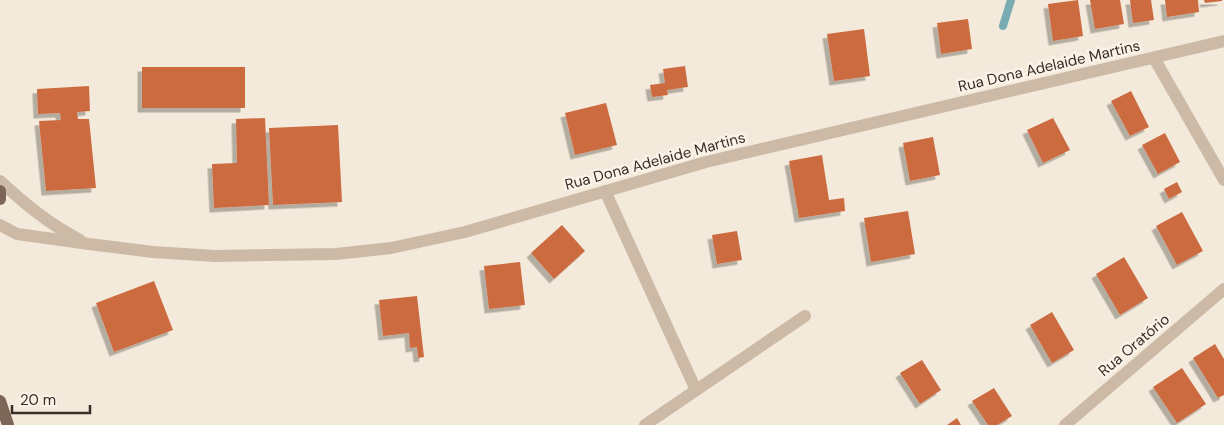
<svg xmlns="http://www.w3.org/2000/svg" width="1224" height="425" viewBox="0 0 1224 425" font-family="'DM Sans',sans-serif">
<defs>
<filter id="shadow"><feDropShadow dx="-4.5" dy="4.5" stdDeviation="0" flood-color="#0004"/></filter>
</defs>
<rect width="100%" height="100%" fill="#f3eadb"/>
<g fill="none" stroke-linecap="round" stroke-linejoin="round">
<path stroke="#78acb2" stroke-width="8" d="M 1003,26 L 1011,0"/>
</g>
<g fill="#cc6b40" filter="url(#shadow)">
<path d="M 1078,0 L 1083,36 L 1053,41 L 1048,4 Z"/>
<path d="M 1090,0 L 1120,0 L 1124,24 L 1095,29 Z"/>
<path d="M 1130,0 L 1151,0 L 1154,20 L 1133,23 Z"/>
<path d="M 1165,0 L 1198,0 L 1199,12 L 1167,17 Z"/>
<path d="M 1204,0 L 1222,0 L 1222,1 L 1205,3 Z"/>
<path d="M 968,19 L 972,49 L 941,54 L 937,23 Z"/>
<path d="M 864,29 L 870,76 L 834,81 L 827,34 Z"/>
<path d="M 685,66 L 688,87 L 667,90 L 668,95 L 652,97 L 650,85 L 665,83 L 663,69 Z"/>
<rect x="142" y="67" width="103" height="41"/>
<path d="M 89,86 L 90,111 L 77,112 L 78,119 L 89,119 L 96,188 L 46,191 L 39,121 L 61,120 L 60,113 L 38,114 L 37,89 Z"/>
<path d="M 1131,91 L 1149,127 L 1130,136 L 1111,101 Z"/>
<path d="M 606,103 L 617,145 L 575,155 L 565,113 Z"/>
<path d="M 265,118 L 269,205 L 214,208 L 212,164 L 237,163 L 236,119 Z"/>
<path d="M 1053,118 L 1070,150 L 1043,163 L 1027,130 Z"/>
<path d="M 338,125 L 342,202 L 273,205 L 269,128 Z"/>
<path d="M 1165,133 L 1180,162 L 1158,174 L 1142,145 Z"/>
<path d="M 933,137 L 940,175 L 910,181 L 903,143 Z"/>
<path d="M 822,155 L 829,200 L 844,198 L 845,211 L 799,218 L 789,161 Z"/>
<path d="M 1177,182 L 1182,192 L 1169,199 L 1164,189 Z"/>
<path d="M 908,211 L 915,254 L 871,262 L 864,218 Z"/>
<path d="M 1182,212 L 1203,251 L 1177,265 L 1156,226 Z"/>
<path d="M 562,225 L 585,251 L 554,279 L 531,253 Z"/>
<path d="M 737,231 L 742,260 L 717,264 L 712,235 Z"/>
<path d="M 1124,257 L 1148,298 L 1120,315 L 1096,274 Z"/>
<path d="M 520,262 L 525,305 L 489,309 L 484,266 Z"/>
<path d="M 154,281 L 173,330 L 114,352 L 96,303 Z"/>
<path d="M 417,296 L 424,357 L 418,358 L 417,347 L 410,348 L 409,333 L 383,336 L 379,300 Z"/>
<path d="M 1052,312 L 1074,350 L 1052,363 L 1030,325 Z"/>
<path d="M 1215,344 L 1224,359 L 1224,395 L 1218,398 L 1193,358 Z"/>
<path d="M 922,360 L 941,390 L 920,404 L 900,373 Z"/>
<path d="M 1182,368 L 1206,404 L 1177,423 L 1153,387 Z"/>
<path d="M 994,388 L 1012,416 L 997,425 L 988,425 L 972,401 Z"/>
<path d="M 957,418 L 961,425 L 947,425 Z"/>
</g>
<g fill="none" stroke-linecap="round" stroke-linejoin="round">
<g stroke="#ccbaa6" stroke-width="12">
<path d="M 1154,58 L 1224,180"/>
<path d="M 0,181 C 25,204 49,224 80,240"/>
<path d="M 605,191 L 696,390"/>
<path d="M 0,225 L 17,234 L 89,244 L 153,252 L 215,256 L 336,254 L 391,248 L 465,232 L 706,162 L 1224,41"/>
<path d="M 645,425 L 805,316"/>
<path d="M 1065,425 L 1224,289"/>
</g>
<g stroke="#7b6658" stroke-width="12">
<path d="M 0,191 L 0,199"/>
<path d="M 0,401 L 8,425"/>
</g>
</g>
<g text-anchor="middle" stroke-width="5" stroke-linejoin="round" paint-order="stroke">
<g font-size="15" fill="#382e28" stroke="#fbf3e8">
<text transform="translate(1049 66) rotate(-13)" y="5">Rua Dona Adelaide Martins</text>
<text transform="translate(655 161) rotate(-15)" y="5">Rua Dona Adelaide Martins</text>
<text transform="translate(1134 345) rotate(-40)" y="5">Rua Oratório</text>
</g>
</g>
<path d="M12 405v8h78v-8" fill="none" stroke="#382e28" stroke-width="2.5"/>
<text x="20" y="405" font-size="15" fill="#382e28" stroke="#fbf3e8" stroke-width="4" paint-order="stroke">20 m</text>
</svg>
